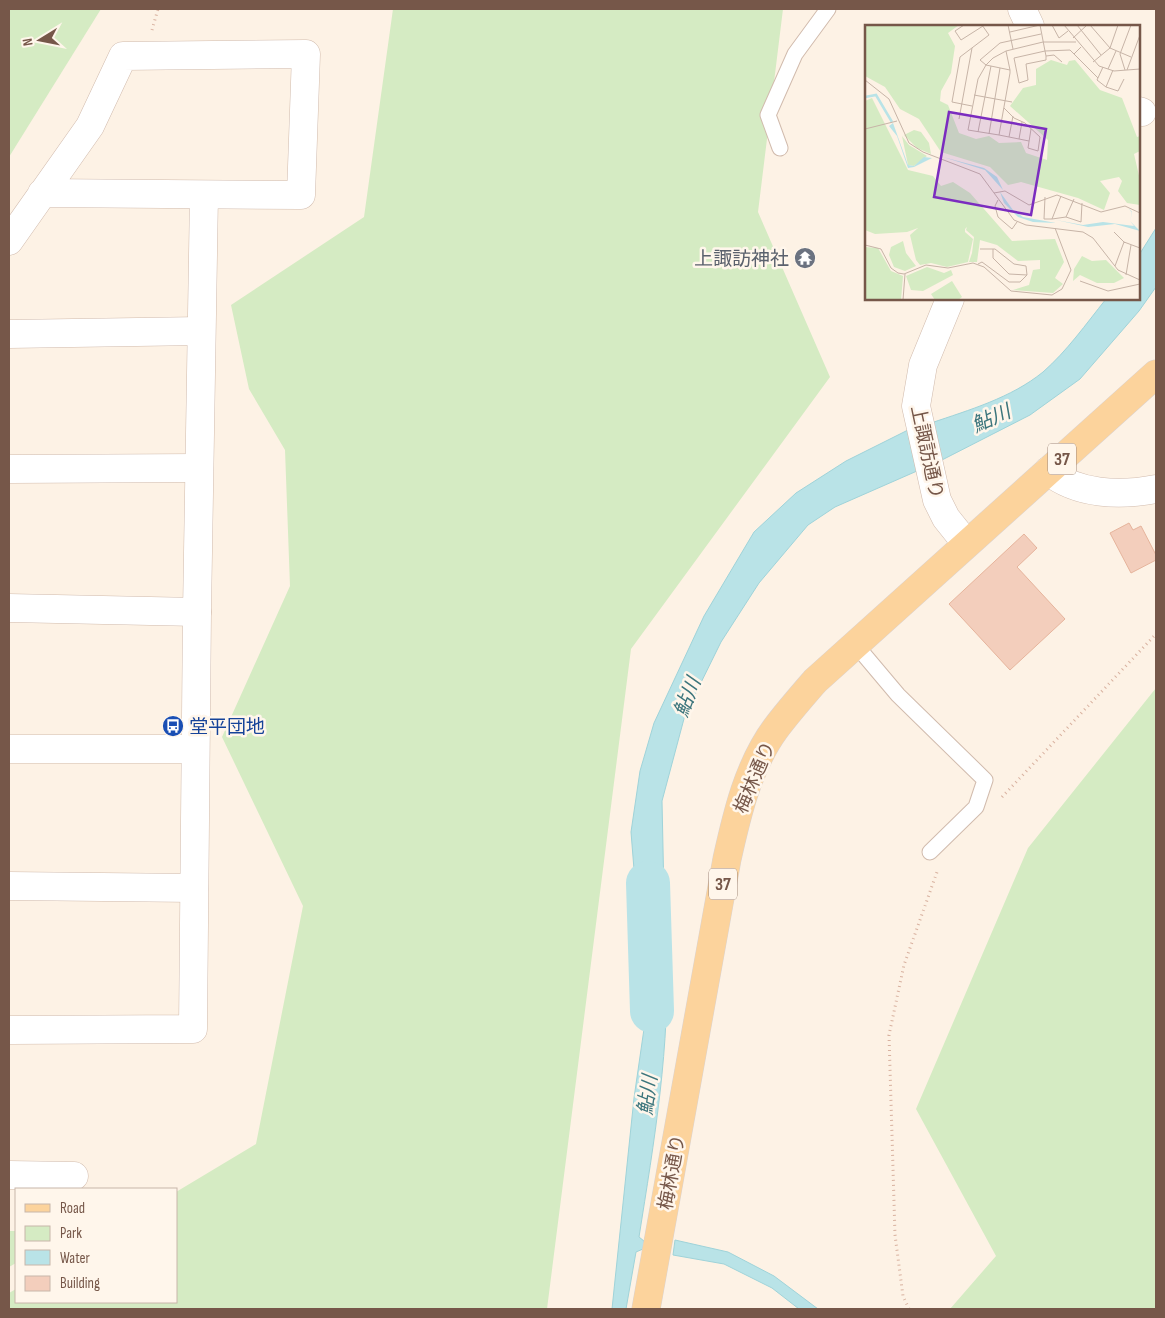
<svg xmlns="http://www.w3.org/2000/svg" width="1165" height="1318" viewBox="0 0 1165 1318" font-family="'Sofia Sans Condensed','Noto Sans JP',sans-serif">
<rect width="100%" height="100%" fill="#fdf2e5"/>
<g fill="#d5ebc3">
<path d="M 9,9 L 101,9 L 9,157 Z"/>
<path d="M 393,9 L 783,9 L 758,212 L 830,377 L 631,649 L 547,1309 L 9,1309 L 9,1293 L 16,1289 L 16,1302 L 176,1302 L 176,1192 L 256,1144 L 303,906 L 222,737 L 290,586 L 285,450 L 249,389 L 231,305 L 364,217 Z"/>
<path d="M 1156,688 L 1156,1309 L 950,1309 L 996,1256 L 916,1109 L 1028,848 Z"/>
<path d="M 9,1231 L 16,1231 L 16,1263 L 9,1267 Z"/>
</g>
<g fill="#b9e3e7" stroke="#9fd3d9">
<path d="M 1156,228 L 1156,287 L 1139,311 L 1080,379 L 1030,415 L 940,461 L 931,423 C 969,410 1011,398 1043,372 C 1067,351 1086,324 1106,299 L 1139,299 L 1139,255 Z"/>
<path d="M 908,430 L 917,471 L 835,507 L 808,525 L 759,583 L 721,642 L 685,715 L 662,801 L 665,943 L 640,944 L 631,832 L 640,771 L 654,723 L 704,616 L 754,532 L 796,493 L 846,461 Z"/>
<path d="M 666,948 C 671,1044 654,1142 639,1237 L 644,1241 L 643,1249 L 636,1252 L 626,1309 L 612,1309 L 634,1098 L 646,1015 L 641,951 Z"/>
<path d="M 675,1240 L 728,1252 L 774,1276 L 818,1309 L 799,1309 L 772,1288 L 724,1264 L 673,1255 Z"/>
</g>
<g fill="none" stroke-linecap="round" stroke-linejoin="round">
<path stroke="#b9e3e7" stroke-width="44" d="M 648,883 L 652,1011"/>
</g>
<g fill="#f3cebc" stroke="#e6b49c">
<path d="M 1129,523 L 1133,530 L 1141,526 L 1156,555 L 1156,560 L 1131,573 L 1110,533 Z"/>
<path d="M 1024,534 L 1037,548 L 1017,567 L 1065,619 L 1010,670 L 949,604 Z"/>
</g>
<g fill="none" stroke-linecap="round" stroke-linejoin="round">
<g stroke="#d1bbad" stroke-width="17">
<g id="lane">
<path d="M 780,148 L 768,115 L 795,54 L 828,9"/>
<path d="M 855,644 L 898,695 L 985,780 L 976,807 L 930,852"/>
</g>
</g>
<g stroke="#d1bbad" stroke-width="29">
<g id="street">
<path d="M 1022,9 L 1030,26"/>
<path d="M 1139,111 L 1142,112"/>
<path d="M 9,241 L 90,126 L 123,56 L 306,54 L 301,195 L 42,193"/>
<path d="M 950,299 L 923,365 L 916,406 L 937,500 L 946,518 L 966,543"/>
<path d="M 9,334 L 201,331"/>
<path d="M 9,469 L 199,468"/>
<path d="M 1048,471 C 1078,495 1120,496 1156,489"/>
<path d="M 9,608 L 197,612 L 193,1029 L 9,1030"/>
<path d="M 197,612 L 204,195"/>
<path d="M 9,749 L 195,749"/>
<path d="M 9,886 L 194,888"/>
<path d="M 9,1175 L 74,1176"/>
</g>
</g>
<g stroke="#dbd3d0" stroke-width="29">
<path id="primary" d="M 646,1309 L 727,859 C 737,814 748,766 776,728 C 788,712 802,696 815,681 L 1156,374"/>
</g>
<g stroke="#d8b19f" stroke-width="3" stroke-dasharray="1 4" stroke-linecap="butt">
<path d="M 152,30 L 158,9"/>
<path d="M 1002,797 L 1156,634"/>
<path d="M 909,1309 L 903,1296 L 895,1235 L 889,1035 L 904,965 L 937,872"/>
</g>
<use href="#lane" stroke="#fff" stroke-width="15"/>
<use href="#street" stroke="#fff" stroke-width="28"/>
<use href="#primary" stroke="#fcd39c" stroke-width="28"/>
</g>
<defs>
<g id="temple-disc" transform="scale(1.125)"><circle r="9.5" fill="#6b7280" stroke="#fff6eb"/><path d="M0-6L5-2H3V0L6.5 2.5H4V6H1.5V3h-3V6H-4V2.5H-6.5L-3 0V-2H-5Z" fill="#fff"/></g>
<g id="bus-disc" transform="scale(1.125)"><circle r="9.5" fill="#1a4fb4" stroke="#fff6eb"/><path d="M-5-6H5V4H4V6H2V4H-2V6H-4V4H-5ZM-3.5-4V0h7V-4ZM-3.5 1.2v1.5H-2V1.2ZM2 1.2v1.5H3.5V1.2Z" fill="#fff"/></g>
</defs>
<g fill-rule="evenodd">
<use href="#temple-disc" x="805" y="258"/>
<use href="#bus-disc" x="173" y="726"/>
</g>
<g text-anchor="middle" stroke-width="5" stroke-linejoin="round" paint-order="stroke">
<g fill="#fff6eb" stroke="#9f877a" stroke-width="1">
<rect x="1048" y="443.5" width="28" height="31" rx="4"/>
<rect x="709" y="868.5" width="28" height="31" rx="4"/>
</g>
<g font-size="18" font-weight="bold" fill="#765749">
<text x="1062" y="465">37</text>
<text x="723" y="890">37</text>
</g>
<g font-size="19" fill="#5b616d" stroke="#fff6eb" text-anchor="end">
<text x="789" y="265">上諏訪神社</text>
</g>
<g font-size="19" fill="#765749" stroke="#fff6eb">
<text transform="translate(928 452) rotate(78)" y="7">上諏訪通り</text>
<text transform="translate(754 777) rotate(-67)" y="7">梅林通り</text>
<text transform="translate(671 1172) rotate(-80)" y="7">梅林通り</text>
</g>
<g font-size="19" fill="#164399" stroke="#fff6eb" text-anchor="start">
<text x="189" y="733">堂平団地</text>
</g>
<g font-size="20" font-style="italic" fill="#3c757c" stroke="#fff6eb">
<text transform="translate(991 418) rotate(-24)" y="7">鮎川</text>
<text transform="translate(687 697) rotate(-69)" y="7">鮎川</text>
<text transform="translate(647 1095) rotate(-82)" y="7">鮎川</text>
</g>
</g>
<g transform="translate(865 25)">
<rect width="275" height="275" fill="#fdf2e5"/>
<path d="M 0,0 L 94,0 L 83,8 L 90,21 L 86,48 L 76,66 L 75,76 L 83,80 L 94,108 L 111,114 L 124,111 L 134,118 L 156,117 L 161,128 L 182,135 L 183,115 L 145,81 L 158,63 L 171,60 L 171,44 L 186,35 L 202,40 L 204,36 L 210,35 L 235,65 L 257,73 L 272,112 L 275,111 L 275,126 L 269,129 L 275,155 L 275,180 L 262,178 L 253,166 L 257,156 L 254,152 L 235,156 L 245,168 L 239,185 L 213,173 L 156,157 L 143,160 L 125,142 L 76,127 L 54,94 L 35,84 L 20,62 L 0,51 ZM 7,73 L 43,145 L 68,151 L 76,161 L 88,157 L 105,168 L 147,216 L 190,214 L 199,237 L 190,253 L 198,259 L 188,268 L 148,265 L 164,260 L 168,245 L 175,244 L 175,235 L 153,236 L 132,220 L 115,215 L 112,237 L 104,237 L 107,228 L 109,212 L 101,205 L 102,202 L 100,204 L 100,207 L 108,214 L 103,237 L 82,242 L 66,238 L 55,240 L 51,235 L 45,210 L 53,203 L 42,207 L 10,209 L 0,205 L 0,76 ZM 49,105 L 56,107 L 64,118 L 66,129 L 52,123 L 39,110 ZM 37,111 L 44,120 L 62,131 L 49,141 L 43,140 ZM 38,216 L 41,228 L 51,241 L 40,246 L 29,242 L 24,230 L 26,222 ZM 0,222 L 13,223 L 26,246 L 38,251 L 36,275 L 0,275 ZM 217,231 L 227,236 L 241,235 L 259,253 L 249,258 L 232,258 L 215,250 L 208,256 L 209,244 ZM 62,242 L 79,248 L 86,245 L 88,250 L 58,266 L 46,265 L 41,251 ZM 87,256 L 97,272 L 93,275 L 70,275 L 66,269 Z" fill="#d5ebc3"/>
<path d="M 28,98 L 43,140 L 49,141 L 59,132 L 67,133 L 49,142 L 43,143 L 32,111 L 24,101 ZM 78,132 L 119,143 L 132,152 L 138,165 L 120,145 ZM 135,167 L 148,185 L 158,192 L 191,198 L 168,197 L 153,192 L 139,178 ZM 263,182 L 267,187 L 265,196 L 275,206 L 250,199 L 223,202 L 191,195 L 218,200 L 238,197 L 269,201 L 265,196 L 267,188 Z" fill="#b9e3e7"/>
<path fill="none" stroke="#b9e3e7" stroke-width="2.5" d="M 0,72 L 11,70 L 27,97"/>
<path fill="none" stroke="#c7b4a7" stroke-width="1" d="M 99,0 L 90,6 L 96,15 L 118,1M 143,0 L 148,24M 175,0 L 180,26 L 149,33 L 154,58 L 163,55 L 161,39 L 181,35 L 181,31M 187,0 L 194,13 L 203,6M 199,0 L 234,41 L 249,46 L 275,44M 212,0 L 236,30M 225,0 L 245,23 L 228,37M 253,0 L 245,23 L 266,32M 145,7 L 175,0M 176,9 L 135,18 L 115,35 L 121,40 L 145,45 L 145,48 L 134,110 L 103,105 L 113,54 L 121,40 L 128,33 L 141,26 L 178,17 L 211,17M 208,13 L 222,0M 216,22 L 209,29 L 233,53M 141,26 L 145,45M 197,37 L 189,30 L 181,31 L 180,26 L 205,25 L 209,29M 238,42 L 232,55 L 241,62M 243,44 L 251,26M 248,45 L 241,62 L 253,66 L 259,54M 260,45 L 255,29 L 266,0M 262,45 L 275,10M 0,55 L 24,74 L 44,118 L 58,127 L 115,149 L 149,195 L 161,200 L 218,207 L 228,213 L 253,245 L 275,255M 109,70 L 147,77M 107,81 L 87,77 L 95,32 L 124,10 L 117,0M 139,83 L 149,93 L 160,98 L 175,112 L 173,126 L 163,123 L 166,104M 94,94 L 107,23M 0,104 L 32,96M 113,107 L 126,41M 124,109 L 135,43M 134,110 L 164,116M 144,112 L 148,91M 154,114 L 157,97M 129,168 L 140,166 L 164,180 L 192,170 L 236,187 L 260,181 L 275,188M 180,172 L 179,194 L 187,194 L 196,171M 133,175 L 130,181 L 133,192 L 147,204 L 152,197M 201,192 L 216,197 L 217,178M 187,194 L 201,192 L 209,174M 249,207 L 260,218M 0,220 L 16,224 L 26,243 L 33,248 L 39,249 L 61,240 L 83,243 L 108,238 L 119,242 L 146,266 L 187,270 L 197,264 L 206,245 L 190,203M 128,224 L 128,233 L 144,249 L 162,250M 113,239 L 117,237 L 144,257 L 155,257 L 162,250 L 161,241 L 149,239 L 130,224 L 115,224M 250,241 L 259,217 L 275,223M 261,250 L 266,220M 215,256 L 243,266 L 275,259M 38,275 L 40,249"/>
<path fill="#7b2cbf" fill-opacity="0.15" stroke="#7b2cbf" stroke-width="2.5" d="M 84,87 L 181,104 L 166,190 L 69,172 Z"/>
<rect width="275" height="275" fill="none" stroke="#765749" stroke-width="2.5"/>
</g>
<rect width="1165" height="1318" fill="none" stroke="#765749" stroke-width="20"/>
<rect x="15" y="1188" width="162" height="115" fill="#fff6eb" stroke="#c8b6aa"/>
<rect x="25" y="1204" width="25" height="8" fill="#fcd39c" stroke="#c8b6aa"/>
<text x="60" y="1213" font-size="15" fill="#765749">Road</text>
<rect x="25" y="1226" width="25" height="15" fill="#d5ebc3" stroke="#c8b6aa"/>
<text x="60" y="1238" font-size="15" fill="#765749">Park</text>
<rect x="25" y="1250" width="25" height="15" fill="#b9e3e7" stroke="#c8b6aa"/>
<text x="60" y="1263" font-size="15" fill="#765749">Water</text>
<rect x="25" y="1276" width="25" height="15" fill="#f3cebc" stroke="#c8b6aa"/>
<text x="60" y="1288" font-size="15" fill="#765749">Building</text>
<g transform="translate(40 40) rotate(260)" stroke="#fff6eb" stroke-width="4" paint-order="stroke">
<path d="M0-4L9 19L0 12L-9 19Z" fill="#765749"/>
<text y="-8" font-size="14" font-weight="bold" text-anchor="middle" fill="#765749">N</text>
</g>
</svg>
